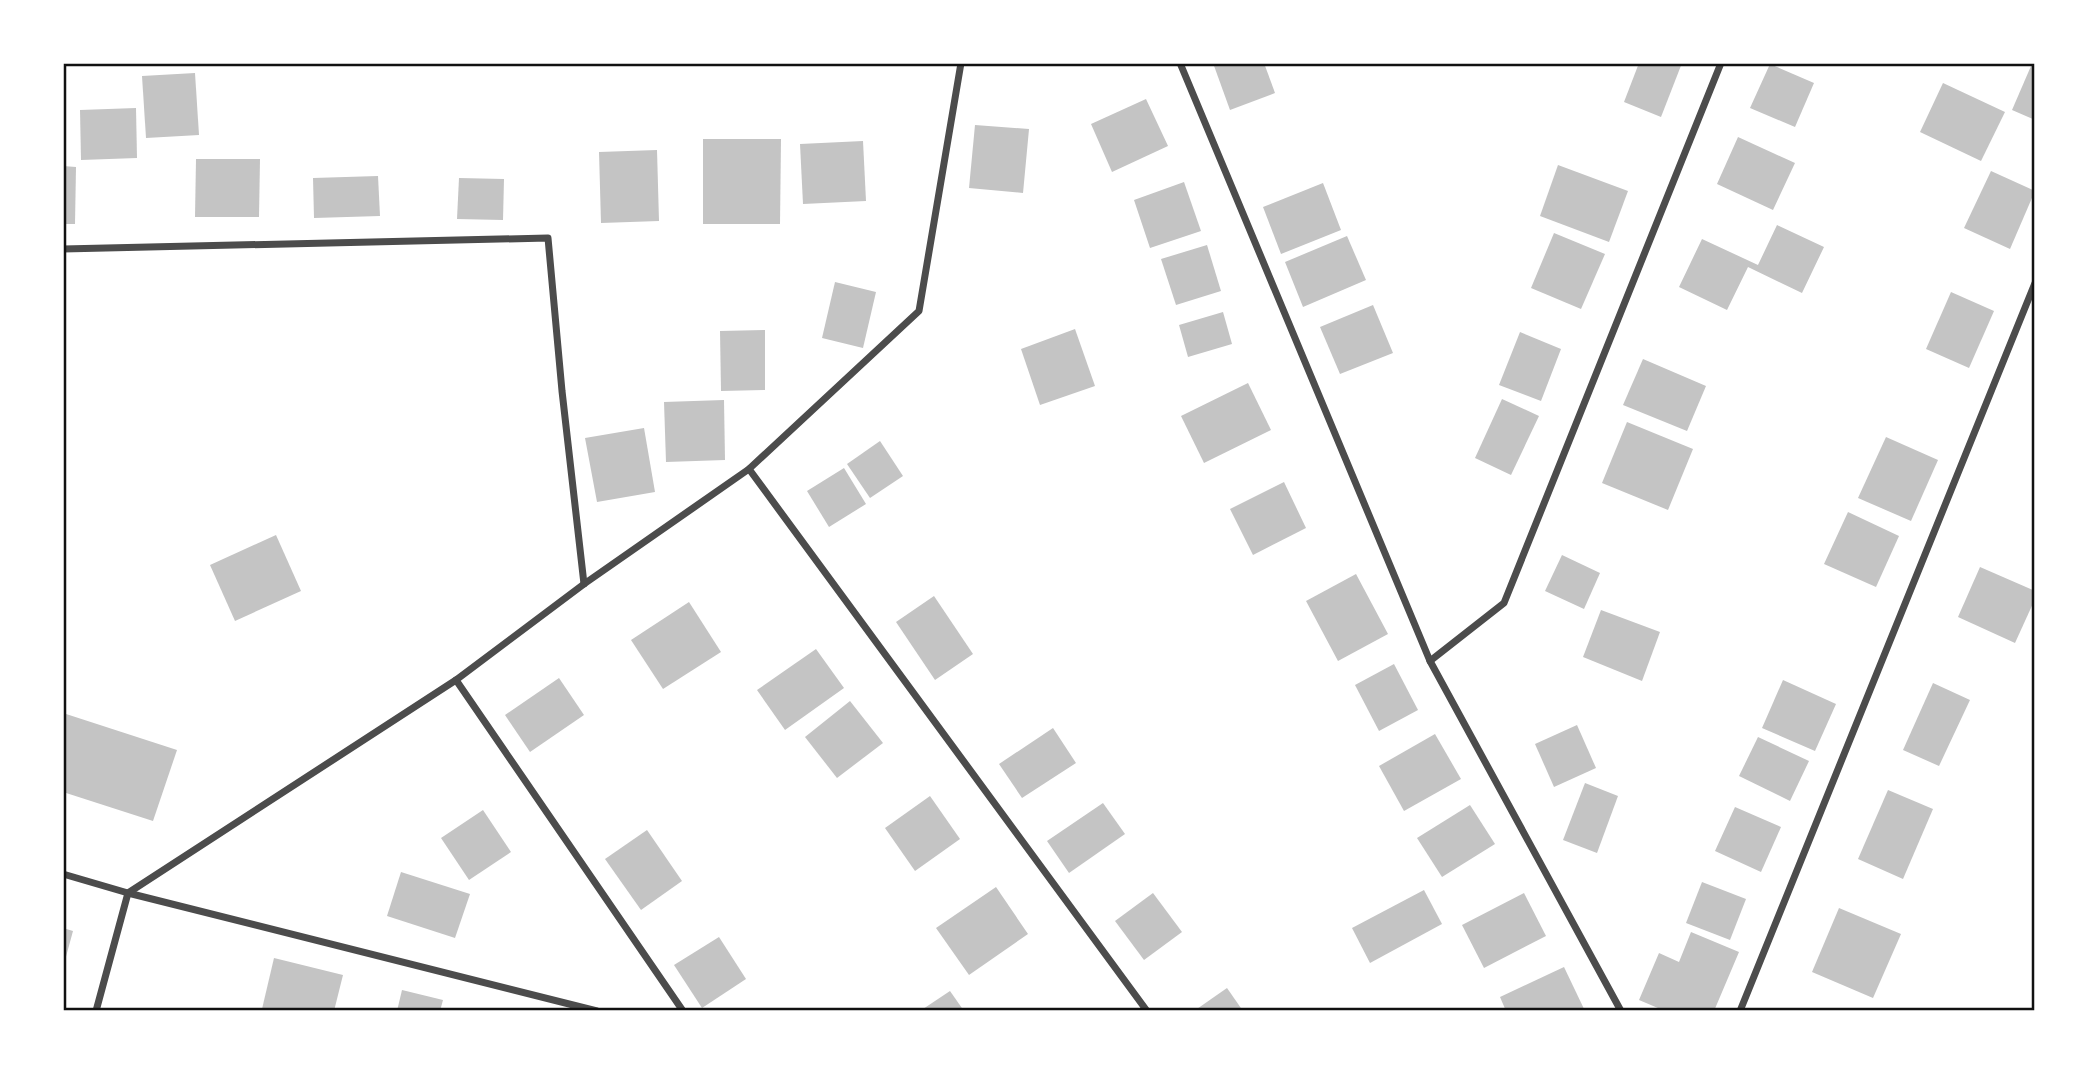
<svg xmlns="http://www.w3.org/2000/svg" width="2098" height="1074" viewBox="0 0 2098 1074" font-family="'Fira Sans Condensed',sans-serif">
<rect width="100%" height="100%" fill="#fff"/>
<g fill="#c4c4c4">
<path d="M 1213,63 L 1264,63 L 1275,93 L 1230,110 Z"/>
<path d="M 1639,63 L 1682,63 L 1661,117 L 1624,102 Z"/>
<path d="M 1770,64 L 1814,83 L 1795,127 L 1750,108 Z"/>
<path d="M 2031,66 L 2035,68 L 2035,120 L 2012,110 Z"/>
<path d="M 195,73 L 199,135 L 146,138 L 142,76 Z"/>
<path d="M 1943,83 L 2005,112 L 1981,161 L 1920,132 Z"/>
<path d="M 1146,99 L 1168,146 L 1112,172 L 1091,124 Z"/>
<path d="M 136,108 L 137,158 L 81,160 L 80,110 Z"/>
<path d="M 975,125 L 1029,129 L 1023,193 L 969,188 Z"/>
<path d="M 1738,137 L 1795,163 L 1773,210 L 1717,184 Z"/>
<path d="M 703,139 L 781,139 L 780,224 L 703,224 Z"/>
<path d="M 863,141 L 866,201 L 803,204 L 800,144 Z"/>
<path d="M 657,150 L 659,221 L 601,223 L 599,152 Z"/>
<path d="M 196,159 L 260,159 L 259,217 L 195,217 Z"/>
<path d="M 1558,165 L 1628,191 L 1609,242 L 1540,216 Z"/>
<path d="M 63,166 L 76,167 L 75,224 L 63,224 Z"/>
<path d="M 1991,171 L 2035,191 L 2010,249 L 1964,228 Z"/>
<path d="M 378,176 L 380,216 L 314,218 L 313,178 Z"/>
<path d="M 459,178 L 504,179 L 503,220 L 457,219 Z"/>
<path d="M 1184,182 L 1201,231 L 1150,248 L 1134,200 Z"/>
<path d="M 1323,183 L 1341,230 L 1281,254 L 1263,207 Z"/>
<path d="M 1777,225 L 1824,247 L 1802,293 L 1748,267 L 1727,310 L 1679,287 L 1702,239 L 1758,265 Z"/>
<path d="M 1554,233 L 1605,254 L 1581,309 L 1531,288 Z"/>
<path d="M 1347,236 L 1366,280 L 1303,307 L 1285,262 Z"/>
<path d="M 1207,245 L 1221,291 L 1176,305 L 1161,259 Z"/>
<path d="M 835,282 L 876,292 L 863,348 L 822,338 Z"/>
<path d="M 1951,292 L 1994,311 L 1969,368 L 1926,349 Z"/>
<path d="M 1373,305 L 1393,353 L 1340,374 L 1320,327 Z"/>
<path d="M 1223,312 L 1232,344 L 1188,357 L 1179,325 Z"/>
<path d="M 1075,329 L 1095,386 L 1040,405 L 1021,349 Z"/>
<path d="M 765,330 L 765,390 L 721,391 L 720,331 Z"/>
<path d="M 1520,332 L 1561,349 L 1541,401 L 1499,385 Z"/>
<path d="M 1643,359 L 1706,386 L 1687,431 L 1623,405 Z"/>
<path d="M 1248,383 L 1271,430 L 1204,463 L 1181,416 Z"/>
<path d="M 1502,399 L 1539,416 L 1511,475 L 1475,458 Z"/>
<path d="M 724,400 L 725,460 L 666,462 L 664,402 Z"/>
<path d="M 1627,422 L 1693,449 L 1668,510 L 1602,483 Z"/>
<path d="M 644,428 L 655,492 L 597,502 L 585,438 Z"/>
<path d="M 1886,437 L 1938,460 L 1911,521 L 1858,498 Z"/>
<path d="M 880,441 L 903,476 L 870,498 L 847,464 Z"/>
<path d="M 844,468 L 866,504 L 829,527 L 807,491 Z"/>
<path d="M 1284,482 L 1306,528 L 1253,555 L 1230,509 Z"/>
<path d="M 1848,512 L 1899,536 L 1876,587 L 1824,564 Z"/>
<path d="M 276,535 L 301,591 L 235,621 L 210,565 Z"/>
<path d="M 1562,555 L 1600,573 L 1584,609 L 1545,591 Z"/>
<path d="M 1980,567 L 2035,591 L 2035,599 L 2015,643 L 1958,617 Z"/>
<path d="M 1356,574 L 1388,634 L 1338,661 L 1306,601 Z"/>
<path d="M 934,596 L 973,654 L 935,680 L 896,622 Z"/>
<path d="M 689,602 L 721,652 L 663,689 L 631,640 Z"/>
<path d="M 1601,610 L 1660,632 L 1642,681 L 1583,657 Z"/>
<path d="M 816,649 L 844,688 L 785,730 L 757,690 Z"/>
<path d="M 1394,664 L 1418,710 L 1379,731 L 1355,685 Z"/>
<path d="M 559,678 L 584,715 L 530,752 L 505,715 Z"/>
<path d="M 1783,680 L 1836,704 L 1815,751 L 1762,728 Z"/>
<path d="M 1933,683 L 1970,700 L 1939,766 L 1903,750 Z"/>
<path d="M 850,701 L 883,743 L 837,778 L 805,737 Z"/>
<path d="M 63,713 L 177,750 L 153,821 L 63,792 Z"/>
<path d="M 1577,725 L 1596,768 L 1554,787 L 1535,744 Z"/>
<path d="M 1053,728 L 1076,763 L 1022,798 L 999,764 Z"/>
<path d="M 1435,734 L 1461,779 L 1404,811 L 1379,766 Z"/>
<path d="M 1758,737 L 1809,761 L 1790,801 L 1739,776 Z"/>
<path d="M 1585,783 L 1618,796 L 1597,853 L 1563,840 Z"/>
<path d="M 1888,790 L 1933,809 L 1903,879 L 1858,859 Z"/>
<path d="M 930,796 L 960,839 L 915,871 L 885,828 Z"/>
<path d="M 1103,803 L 1125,834 L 1069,873 L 1047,841 Z"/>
<path d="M 1470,805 L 1495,844 L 1442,877 L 1417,838 Z"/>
<path d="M 1735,807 L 1781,827 L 1761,872 L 1715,851 Z"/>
<path d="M 483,810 L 511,852 L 469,880 L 441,838 Z"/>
<path d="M 647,830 L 682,881 L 641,910 L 605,859 Z"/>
<path d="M 401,872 L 470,894 L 455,938 L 387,916 Z"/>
<path d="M 1702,882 L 1746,899 L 1730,940 L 1686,923 Z"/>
<path d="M 996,887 L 1028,934 L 969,975 L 936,928 Z"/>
<path d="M 1424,890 L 1442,924 L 1370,963 L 1352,928 Z"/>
<path d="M 1153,893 L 1182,932 L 1144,960 L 1115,921 Z"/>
<path d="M 1524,893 L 1546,936 L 1484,968 L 1462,925 Z"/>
<path d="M 1839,908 L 1901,934 L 1873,998 L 1812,972 Z"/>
<path d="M 63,928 L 73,931 L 64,964 L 63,964 Z"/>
<path d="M 1691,932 L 1739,952 L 1714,1011 L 1665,1011 L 1639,1000 L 1659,953 L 1679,962 Z"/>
<path d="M 719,937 L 746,979 L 702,1008 L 674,965 Z"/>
<path d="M 274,958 L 343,975 L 334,1011 L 262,1009 Z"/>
<path d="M 1564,967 L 1585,1011 L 1506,1011 L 1500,997 Z"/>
<path d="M 1227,988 L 1243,1011 L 1194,1011 Z"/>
<path d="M 402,990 L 443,1000 L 440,1011 L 397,1011 Z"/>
<path d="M 950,991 L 964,1011 L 920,1011 Z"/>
</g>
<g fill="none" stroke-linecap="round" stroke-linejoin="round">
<g stroke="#4c4c4c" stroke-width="7">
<path d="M 1180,63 L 1430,661 L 1621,1011"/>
<path d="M 63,249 L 548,238 L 562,391 L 584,584"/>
<path d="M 749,469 L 1147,1011"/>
<path d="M 1430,661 L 1504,603 L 1721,63"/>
<path d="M 456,680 L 683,1011"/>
<path d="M 63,874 L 128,893 L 597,1011"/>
<path d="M 96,1011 L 128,893 L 456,680 L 584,584 L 749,469 L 919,311 L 961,63"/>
<path d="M 1740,1011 L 2035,283"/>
</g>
</g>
<rect width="2098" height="1074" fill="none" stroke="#ffffff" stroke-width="130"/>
<rect x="65" y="65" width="1968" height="944" fill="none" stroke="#111" stroke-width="2.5"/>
</svg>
